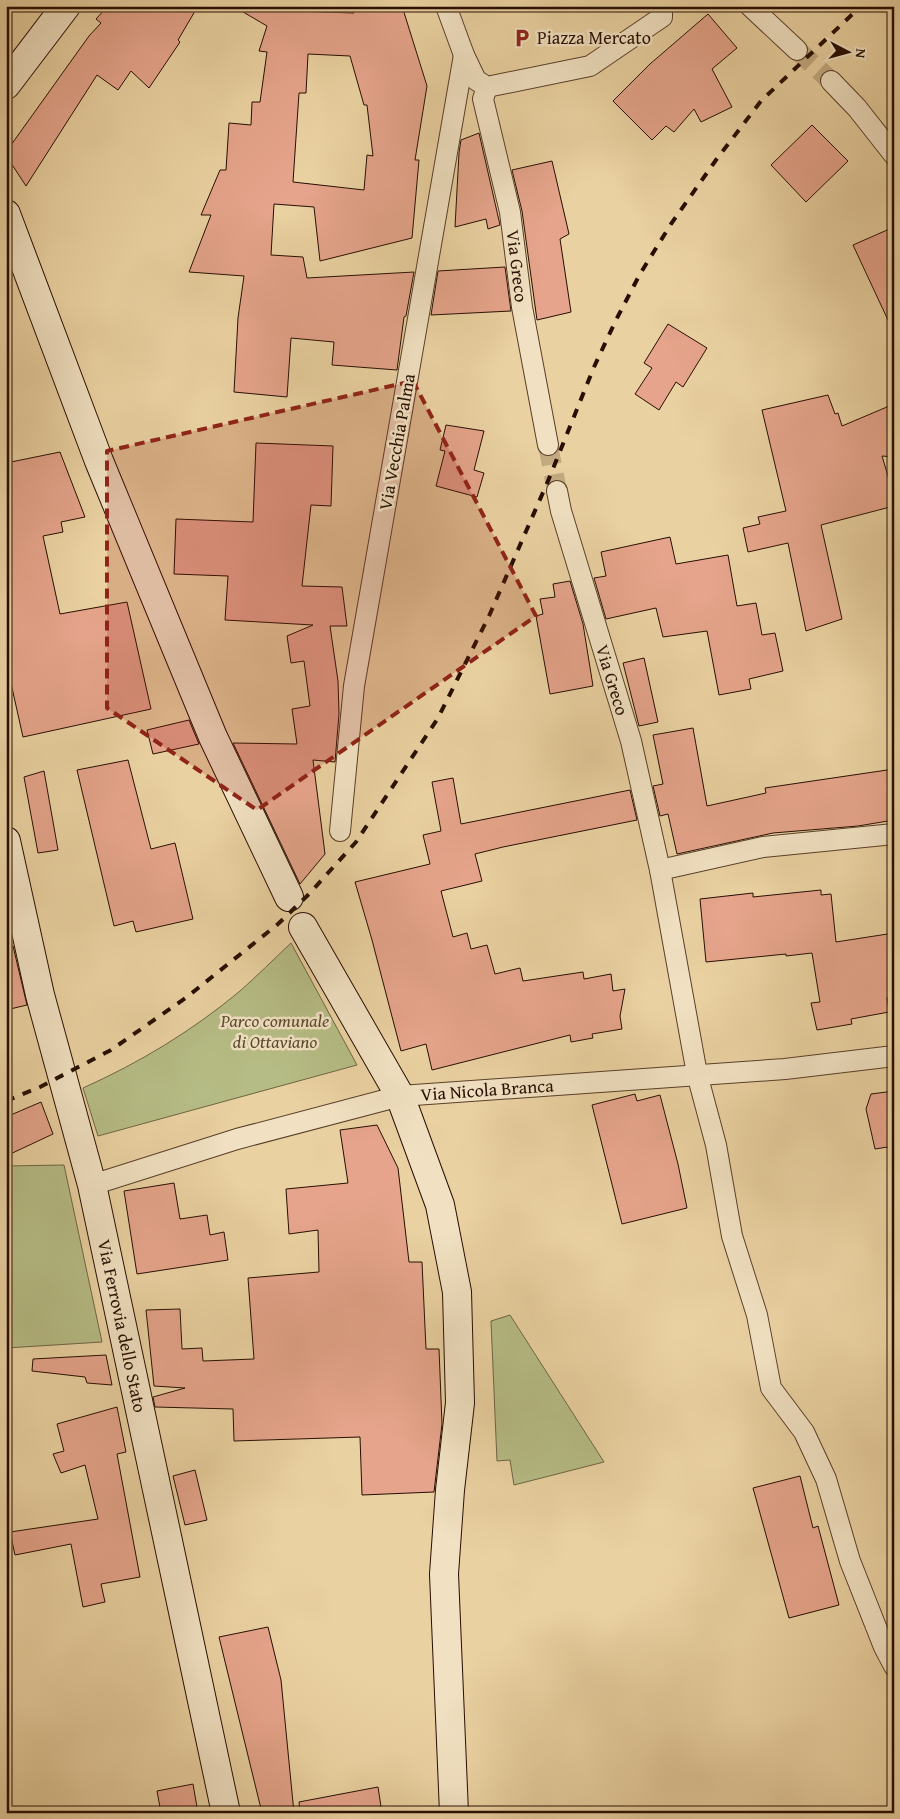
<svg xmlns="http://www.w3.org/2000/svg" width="900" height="1819" viewBox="0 0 900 1819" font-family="'Gentium Book Plus',serif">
<rect width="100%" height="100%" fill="#ead1a1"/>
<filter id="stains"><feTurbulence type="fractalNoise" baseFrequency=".004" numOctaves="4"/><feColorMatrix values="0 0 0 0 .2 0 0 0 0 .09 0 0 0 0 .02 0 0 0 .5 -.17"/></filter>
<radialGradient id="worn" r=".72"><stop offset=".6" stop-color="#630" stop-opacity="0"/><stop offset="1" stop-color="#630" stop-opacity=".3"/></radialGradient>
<g fill="#b6bc85" stroke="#6e6543">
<path d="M 291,943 L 357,1065 L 98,1136 L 83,1088 C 139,1063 192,1031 240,991 C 257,976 274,959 291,943 Z"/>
<path d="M 64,1165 L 102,1342 L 6,1348 L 6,1166 Z"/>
<path d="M 510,1315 L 604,1462 L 514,1485 L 510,1460 L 497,1461 L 491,1321 Z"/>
</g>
<g fill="#e5a48b" stroke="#270e01" fill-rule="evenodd">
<path d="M 108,6 L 198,6 L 178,40 L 180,42 L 149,88 L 131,71 L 118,90 L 97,75 L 26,186 L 9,160 L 11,145 L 89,36 L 101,23 L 96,19 Z"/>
<path d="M 352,6 L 402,6 L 427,86 L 415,160 L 419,160 L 412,238 L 320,261 L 314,207 L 274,204 L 271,255 L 303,257 L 307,278 L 414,272 L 406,316 L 404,317 L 397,370 L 332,365 L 334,342 L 291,338 L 287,397 L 234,392 L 238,318 L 244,276 L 189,272 L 211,215 L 201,215 L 220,170 L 226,170 L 229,123 L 251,125 L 252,102 L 260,102 L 267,52 L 259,51 L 267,26 L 238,9 L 354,13 ZM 308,54 L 350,56 L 364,105 L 367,105 L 373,156 L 367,155 L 364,190 L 293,182 L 299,93 L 306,93 Z"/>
<path d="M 708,14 L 737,48 L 712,69 L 732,107 L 701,122 L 694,109 L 674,132 L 666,126 L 652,140 L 613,101 L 650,64 Z"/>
<path d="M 812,125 L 848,161 L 806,202 L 771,165 Z"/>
<path d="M 479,133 L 500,225 L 488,229 L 486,219 L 455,227 L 459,153 L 461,140 Z"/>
<path d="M 552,161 L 569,234 L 560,239 L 571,312 L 537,320 L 522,211 L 512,170 Z"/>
<path d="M 894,227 L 894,333 L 853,245 Z"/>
<path d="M 505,267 L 511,311 L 431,315 L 438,271 Z"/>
<path d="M 668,324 L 707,348 L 683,387 L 676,382 L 659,410 L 635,394 L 652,368 L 644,363 Z"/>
<path d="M 828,395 L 835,414 L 838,413 L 842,426 L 894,404 L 894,457 L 882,456 L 894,496 L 894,506 L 821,525 L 842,619 L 806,631 L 788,543 L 748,552 L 743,528 L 760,524 L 758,517 L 786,511 L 762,410 Z"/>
<path d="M 446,425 L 484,431 L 474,470 L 484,473 L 477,497 L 436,486 L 445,451 L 440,450 Z"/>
<path d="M 256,443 L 333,446 L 331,506 L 311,505 L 302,586 L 342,587 L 347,626 L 330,626 L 338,681 L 339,714 L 335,762 L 313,760 L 325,854 L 300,884 L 233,743 L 297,744 L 292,709 L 310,706 L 304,661 L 291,663 L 287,636 L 313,625 L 225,620 L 228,576 L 174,574 L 176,519 L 253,522 Z"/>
<path d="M 60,452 L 85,517 L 61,522 L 63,532 L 43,536 L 60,614 L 127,602 L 151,709 L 23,737 L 6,661 L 6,463 Z"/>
<path d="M 670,537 L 676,564 L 728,555 L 737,606 L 756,603 L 762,635 L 775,633 L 783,671 L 749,679 L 751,689 L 719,695 L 707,631 L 663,637 L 656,608 L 606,619 L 594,578 L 606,576 L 601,552 Z"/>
<path d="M 570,581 L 583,624 L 593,686 L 550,694 L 536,616 L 543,614 L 540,599 L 555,597 L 553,584 Z"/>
<path d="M 644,658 L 658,722 L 639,726 L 623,663 Z"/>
<path d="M 189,720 L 199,744 L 153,754 L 147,730 Z"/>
<path d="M 693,728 L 707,806 L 766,793 L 765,788 L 894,769 L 894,820 L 858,826 L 773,833 L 677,854 L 668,814 L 660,816 L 653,786 L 663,784 L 653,735 Z"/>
<path d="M 128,760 L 151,849 L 175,843 L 193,919 L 136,932 L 133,921 L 114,926 L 77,770 Z"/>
<path d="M 44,771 L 58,850 L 38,853 L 24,777 Z"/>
<path d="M 453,778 L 461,824 L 630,790 L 637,820 L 503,847 L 475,854 L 482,881 L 441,891 L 453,937 L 467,933 L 471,949 L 487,945 L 495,974 L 520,968 L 523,981 L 583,972 L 584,979 L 611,974 L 613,991 L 625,989 L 620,1016 L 622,1029 L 592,1034 L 593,1038 L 571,1042 L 570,1035 L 432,1070 L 426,1044 L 401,1051 L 372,940 L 355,882 L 430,864 L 423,835 L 441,831 L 432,782 Z"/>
<path d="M 821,890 L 821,895 L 831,894 L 836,942 L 894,933 L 894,997 L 887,998 L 889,1012 L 851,1019 L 852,1024 L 817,1030 L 811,1003 L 820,1002 L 812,953 L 786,956 L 786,954 L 706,962 L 700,899 L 753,893 L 753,897 Z"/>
<path d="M 13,946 L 27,1005 L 6,1010 L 6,947 Z"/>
<path d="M 894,1091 L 894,1146 L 875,1149 L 866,1109 L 871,1094 Z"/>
<path d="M 635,1094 L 637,1101 L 660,1095 L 678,1164 L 687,1208 L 622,1224 L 592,1105 Z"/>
<path d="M 41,1102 L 53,1134 L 6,1156 L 6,1117 Z"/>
<path d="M 377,1125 L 398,1168 L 409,1262 L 422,1262 L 426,1349 L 439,1349 L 442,1424 L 434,1492 L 362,1495 L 360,1437 L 234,1441 L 233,1409 L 155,1407 L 153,1397 L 185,1388 L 154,1386 L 146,1310 L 180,1309 L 182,1349 L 202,1348 L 203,1361 L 254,1359 L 248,1278 L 319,1272 L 318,1230 L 289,1234 L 286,1189 L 348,1183 L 340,1130 Z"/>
<path d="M 174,1183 L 180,1219 L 207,1215 L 210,1235 L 224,1232 L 228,1260 L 137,1274 L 124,1191 Z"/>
<path d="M 106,1355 L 112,1385 L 87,1383 L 85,1377 L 32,1371 L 33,1359 Z"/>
<path d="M 117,1407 L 126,1452 L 117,1454 L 140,1577 L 101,1584 L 105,1602 L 83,1607 L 71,1544 L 15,1555 L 10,1532 L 98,1519 L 85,1465 L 61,1473 L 53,1454 L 64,1451 L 57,1424 Z"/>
<path d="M 195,1470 L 207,1520 L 185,1525 L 173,1476 Z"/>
<path d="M 800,1476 L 813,1528 L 818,1526 L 839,1605 L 789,1618 L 753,1488 Z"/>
<path d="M 268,1627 L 281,1680 L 294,1813 L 262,1813 L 219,1637 Z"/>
<path d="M 193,1784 L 198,1813 L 161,1813 L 157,1791 Z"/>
<path d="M 378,1787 L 382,1813 L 300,1813 L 299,1802 Z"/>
</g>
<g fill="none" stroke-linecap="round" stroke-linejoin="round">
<g stroke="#c3aa81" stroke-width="20" stroke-dasharray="20 10" stroke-linecap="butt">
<path d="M 797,50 L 831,81"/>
<path d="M 548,445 L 557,491"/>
</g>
<g stroke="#583f29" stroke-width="22">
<g id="minor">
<path d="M 446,6 L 464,55 L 476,80 L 487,87 L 590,66 L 662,17 L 662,6"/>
<path d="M 750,6 L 797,50"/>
<path d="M 831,81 L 857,108 L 894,155"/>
<path d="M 487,87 L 483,99 L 510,212 L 522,307 L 548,445"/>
<path d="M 557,491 L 561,511 L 631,741 L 660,870 L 697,1074 L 716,1145 L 732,1236 L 757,1315 L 771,1388 L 804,1432 L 826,1479 L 850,1561 L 884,1647 L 894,1666"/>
<path d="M 340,831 L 354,686 L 464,55"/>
<path d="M 660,870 L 763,847 L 894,834"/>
<path d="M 92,1185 L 237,1139 L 400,1096 L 785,1069 L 894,1056"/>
</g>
</g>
<g stroke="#270e01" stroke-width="30">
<g id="secondary">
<path d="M 6,85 L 66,6"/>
<path d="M 6,214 L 99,461 L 213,737 L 289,897"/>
<path d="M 6,841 L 40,995 L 92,1185 L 226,1813"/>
<path d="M 303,927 L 400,1096 L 440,1205 L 457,1292 L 460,1403 L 450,1490 L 444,1574 L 454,1813"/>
</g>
</g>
<use href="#minor" stroke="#f1e1c2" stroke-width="20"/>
<use href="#secondary" stroke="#f1e1c2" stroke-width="28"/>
<path stroke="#270e01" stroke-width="4" stroke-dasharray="9 9" stroke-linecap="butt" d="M 6,1101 L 40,1087 L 111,1050 L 187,997 L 278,924 L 309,894 L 356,842 L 438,718 L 489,616 L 548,481 L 594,367 L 616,320 L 640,274 L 671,224 L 716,160 L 761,101 L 861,6"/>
</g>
<path fill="#8f2418" fill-opacity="0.2" stroke="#8f2418" stroke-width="4" stroke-dasharray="10 6" stroke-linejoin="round" d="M 413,381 L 536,616 L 257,810 L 107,708 L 107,451 Z"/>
<defs>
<g id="parking-bare" transform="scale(1.5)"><path d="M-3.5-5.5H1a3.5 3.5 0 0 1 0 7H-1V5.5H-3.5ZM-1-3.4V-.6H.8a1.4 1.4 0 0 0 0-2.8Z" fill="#8f2418" stroke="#f1e1c2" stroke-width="2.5" paint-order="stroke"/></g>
</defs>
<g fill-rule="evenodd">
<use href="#parking-bare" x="522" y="38"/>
</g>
<g text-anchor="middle" stroke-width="5" stroke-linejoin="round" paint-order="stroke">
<g font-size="18" fill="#270e01" stroke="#f1e1c2" text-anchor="start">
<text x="537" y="44">Piazza Mercato</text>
</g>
<g font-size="18" fill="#270e01" stroke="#f1e1c2">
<text transform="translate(517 266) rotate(83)" y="6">Via Greco</text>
<text transform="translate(397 442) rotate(-80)" y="6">Via Vecchia Palma</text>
<text transform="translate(612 680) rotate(73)" y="6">Via Greco</text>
<text transform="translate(487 1090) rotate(-4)" y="6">Via Nicola Branca</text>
<text transform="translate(122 1326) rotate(78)" y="6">Via Ferrovia dello Stato</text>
</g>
<g font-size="18" font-style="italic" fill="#594b2f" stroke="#f1e1c2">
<text x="275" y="1027">Parco comunale<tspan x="275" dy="21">di Ottaviano</tspan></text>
</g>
</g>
<rect width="900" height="1819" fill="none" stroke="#ead1a1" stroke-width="25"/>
<rect x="8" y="8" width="885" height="1804" fill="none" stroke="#270e01" stroke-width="2.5"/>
<rect x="12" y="12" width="875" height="1794" fill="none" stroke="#270e01"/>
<g transform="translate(848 52) rotate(96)" stroke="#f1e1c2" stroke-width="4" paint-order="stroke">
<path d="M0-4L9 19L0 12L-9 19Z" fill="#270e01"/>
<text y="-8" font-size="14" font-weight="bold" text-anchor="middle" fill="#270e01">N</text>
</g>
<rect width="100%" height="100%" filter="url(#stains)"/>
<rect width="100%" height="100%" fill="url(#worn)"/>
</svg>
